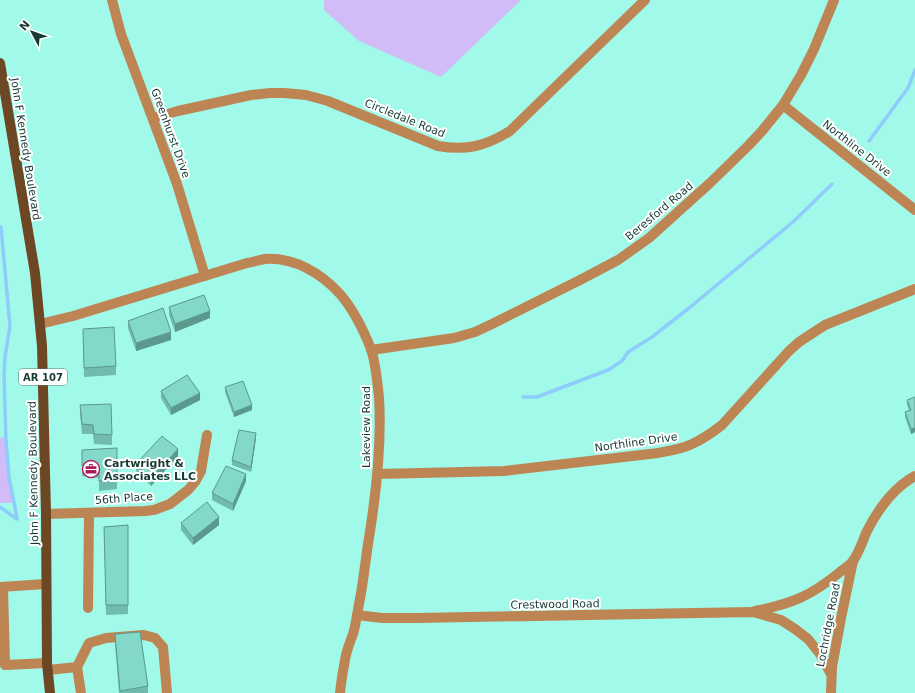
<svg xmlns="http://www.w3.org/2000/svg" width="915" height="693" viewBox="0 0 915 693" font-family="'DejaVu Sans',sans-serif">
<rect width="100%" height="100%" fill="#a1f9e9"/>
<g fill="#d1bcf7">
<path d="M 324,0 L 521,0 L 441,77 L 359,41 L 324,10 Z"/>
<path d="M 4,437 L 12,503 L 0,503 L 0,438 Z"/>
</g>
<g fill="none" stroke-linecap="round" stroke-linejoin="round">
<g stroke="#8ecdfb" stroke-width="3.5">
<path d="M 869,141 L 908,88 L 915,70"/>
<path d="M 1,227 L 10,326 L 5,357 L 4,375 L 6,441 L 9,477 L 17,518"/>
<path d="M 523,397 L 537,397 L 608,370 L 622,361 L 628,352 L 652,337 L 689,308 L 793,222 L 832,184"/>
<path d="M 0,507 L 17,519"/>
</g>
<g stroke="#be8554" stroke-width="10">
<path d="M 112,0 L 121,34 L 177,184 L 205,276"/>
<path d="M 783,105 L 915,210"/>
<path d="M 153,118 L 178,111 L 251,95 L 270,93 L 284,93 L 306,95 L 328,101 L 438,146 C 466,151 486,146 510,131 L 645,0"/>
<path d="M 40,324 L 73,316 L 247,263 C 253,262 259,260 265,259 C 294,257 321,273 340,294 C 354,310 363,329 371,349 C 376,364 377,381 379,397 C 382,446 376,496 368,544 C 365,564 363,585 359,604 C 357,614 356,624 353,634 C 349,644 345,655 344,666 C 342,675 341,684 340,693"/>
<path d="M 371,350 L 454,338 L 475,332 L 492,324 L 580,280 L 618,260 L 649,238 L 710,183 L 748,146 L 762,131 L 783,105 L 801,75 L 814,49 L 834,0"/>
<path d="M 378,474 L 504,471 L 658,453 C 669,451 682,449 692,444 C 703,439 713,432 722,425 L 789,351 L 799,342 L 825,325 L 915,289"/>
<path d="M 46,514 L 145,511 L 154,510 L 170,504 L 188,490 L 195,482 L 201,471 L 207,435"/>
<path d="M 0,587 L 46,584"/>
<path d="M 3,587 L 5,665 L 47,663"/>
<path d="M 88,608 L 89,513"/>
<path d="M 755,611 C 791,604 811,596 840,572 C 844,569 850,565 853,561 C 858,554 863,541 866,533 C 877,511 893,488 915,476"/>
<path d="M 357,615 L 382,618 L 417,618 L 753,612 L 781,620 L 795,629 L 808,639 L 820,654 L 831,674"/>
<path d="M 77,667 L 81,693"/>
<path d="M 48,670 L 77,667 L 89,643 L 106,638 L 144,635 L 155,638 L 163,647 L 167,693"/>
<path d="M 831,693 L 832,667 L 841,618 L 853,561"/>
</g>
<path stroke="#6d4724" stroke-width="10" d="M 0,63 L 35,273 L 42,346 L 46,514 L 47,663 L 50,693"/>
</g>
<g fill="#70bbae">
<path d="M 169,307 L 210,318 L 175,332 L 169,315 Z"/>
<path d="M 128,321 L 171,340 L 136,351 L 128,328 Z"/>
<path d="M 83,329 L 116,366 L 116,375 L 84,377 Z"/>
<path d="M 225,387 L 252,410 L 234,417 L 225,392 Z"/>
<path d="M 161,391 L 200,400 L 171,415 L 161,398 Z"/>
<path d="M 915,397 L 915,432 L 911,434 L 905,417 L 905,412 L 909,410 L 907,405 L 907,400 Z"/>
<path d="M 80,405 L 112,435 L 112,445 L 94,444 L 93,434 L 82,434 L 80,414 Z"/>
<path d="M 256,438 L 251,472 L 232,465 L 232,460 Z"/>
<path d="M 117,448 L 117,489 L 99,491 L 99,478 L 82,476 L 82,450 Z"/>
<path d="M 178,456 L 151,486 L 136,471 L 136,464 Z"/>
<path d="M 246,481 L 233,511 L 212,500 L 212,493 Z"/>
<path d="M 181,523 L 219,525 L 193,545 L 181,530 Z"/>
<path d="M 128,525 L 128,614 L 106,615 L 104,527 Z"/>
<path d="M 115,634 L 148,686 L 148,693 L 119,693 L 115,644 Z"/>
</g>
<g fill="#5b988d">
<path d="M 210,311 L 210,318 L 175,332 L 175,324 Z"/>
<path d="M 171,332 L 171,340 L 136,351 L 136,343 Z"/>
<path d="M 200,393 L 200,400 L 171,415 L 171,408 Z"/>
<path d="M 252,405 L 252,410 L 234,417 L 234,412 Z"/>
<path d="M 915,428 L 915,432 L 911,434 L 911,429 Z"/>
<path d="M 256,433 L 256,438 L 251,472 L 251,467 Z"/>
<path d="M 178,449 L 178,456 L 151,486 L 151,478 Z"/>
<path d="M 246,474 L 246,481 L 233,511 L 233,504 Z"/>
<path d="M 219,517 L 219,525 L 193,545 L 193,538 Z"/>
</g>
<g fill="#82d9ca" stroke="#5b988d">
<path d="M 204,295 L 210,311 L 175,324 L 169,307 Z"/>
<path d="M 163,308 L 171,332 L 136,343 L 128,321 Z"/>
<path d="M 114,327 L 116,366 L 84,368 L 83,329 Z"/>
<path d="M 187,375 L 200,393 L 171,408 L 161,391 Z"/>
<path d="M 243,381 L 252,405 L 234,412 L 225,387 Z"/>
<path d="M 915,397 L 915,428 L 911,429 L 905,412 L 911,410 L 907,400 Z"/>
<path d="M 111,404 L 112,435 L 94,434 L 93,425 L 82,424 L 80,405 Z"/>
<path d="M 239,430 L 256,433 L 251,467 L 232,460 Z"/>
<path d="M 162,436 L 178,449 L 151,478 L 136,464 Z"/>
<path d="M 117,448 L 117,479 L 99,481 L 99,468 L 82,466 L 82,450 Z"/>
<path d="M 226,466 L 246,474 L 233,504 L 212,493 Z"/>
<path d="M 207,502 L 219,517 L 193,538 L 181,523 Z"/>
<path d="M 128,525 L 128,605 L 106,605 L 104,527 Z"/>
<path d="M 140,632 L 148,686 L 120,691 L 115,634 Z"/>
</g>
<defs>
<g id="office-ring" transform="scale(0.9)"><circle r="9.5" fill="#fff" stroke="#aa1c5a" stroke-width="1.5"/><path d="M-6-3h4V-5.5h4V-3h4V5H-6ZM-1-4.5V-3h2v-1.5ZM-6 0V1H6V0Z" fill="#aa1c5a"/></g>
</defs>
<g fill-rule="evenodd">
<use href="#office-ring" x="91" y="469"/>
</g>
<g text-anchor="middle" stroke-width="4" stroke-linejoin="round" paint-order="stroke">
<rect fill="#fff" stroke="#5c7672" stroke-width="1" x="19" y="369" width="48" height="16" rx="3"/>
<g font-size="10" font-weight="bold" fill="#163b35">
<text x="43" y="381">AR 107</text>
</g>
<g font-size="11" fill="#163b35" stroke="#fff">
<text transform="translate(405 118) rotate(22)" y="4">Circledale Road</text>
<text transform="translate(171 133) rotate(70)" y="4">Greenhurst Drive</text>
<text transform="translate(857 148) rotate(38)" y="4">Northline Drive</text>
<text transform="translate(26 149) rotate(81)" y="4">John F Kennedy Boulevard</text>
<text transform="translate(659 211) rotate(-40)" y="4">Beresford Road</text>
<text transform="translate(366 427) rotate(-90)" y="4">Lakeview Road</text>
<text transform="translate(636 442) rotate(-8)" y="4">Northline Drive</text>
<text transform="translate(33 473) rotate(-91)" y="4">John F Kennedy Boulevard</text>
<text transform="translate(124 498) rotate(-4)" y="4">56th Place</text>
<text transform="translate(555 604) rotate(-1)" y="4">Crestwood Road</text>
<text transform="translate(828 625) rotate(-79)" y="4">Lochridge Road</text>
</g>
<g font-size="11" font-weight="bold" fill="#163b35" stroke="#fff" text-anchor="start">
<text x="104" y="467">Cartwright &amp;<tspan x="104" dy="13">Associates LLC</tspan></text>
</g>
</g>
<g transform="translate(32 32) rotate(311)" stroke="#ffffff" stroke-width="3" paint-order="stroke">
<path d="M0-3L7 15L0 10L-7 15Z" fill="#163b35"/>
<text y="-6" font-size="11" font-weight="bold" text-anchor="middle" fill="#163b35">N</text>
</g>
</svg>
